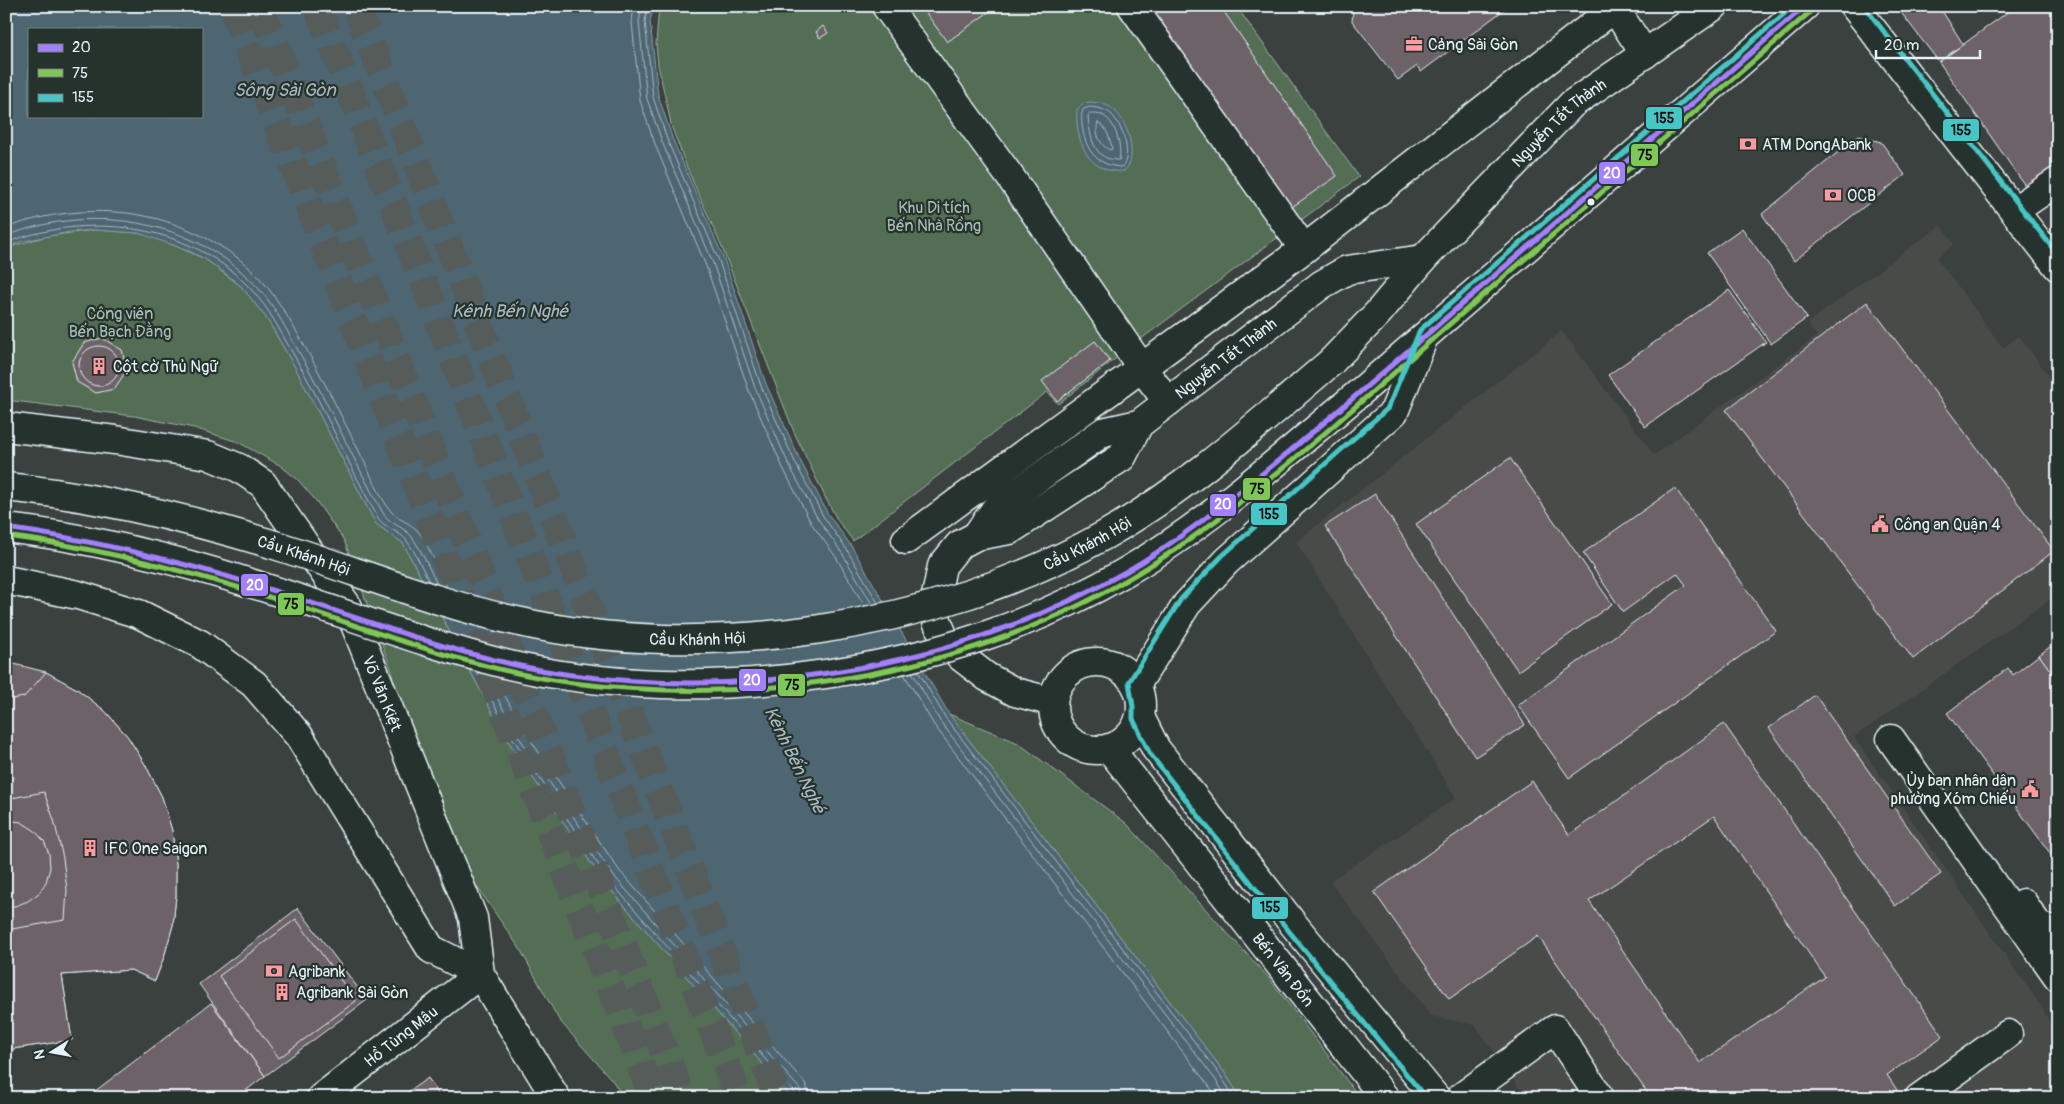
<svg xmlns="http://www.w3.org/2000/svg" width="2064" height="1104" viewBox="0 0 2064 1104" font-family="Pangolin,sans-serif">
<rect width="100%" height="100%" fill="#3b413e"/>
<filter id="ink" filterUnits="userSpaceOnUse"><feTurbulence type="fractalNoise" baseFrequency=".02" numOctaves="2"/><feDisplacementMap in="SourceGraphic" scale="10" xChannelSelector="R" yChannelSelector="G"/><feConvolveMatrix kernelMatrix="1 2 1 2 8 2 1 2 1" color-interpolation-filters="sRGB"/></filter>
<g filter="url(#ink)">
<path fill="#4a4b4a" d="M 1941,225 L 1954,244 L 1937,258 L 2003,348 L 2019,336 L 2058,389 L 2058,594 L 1854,737 L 2040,1005 L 2058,1037 L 2058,1098 L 1526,1098 L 1475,1025 L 1431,1016 L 1330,881 L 1456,798 L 1296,542 L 1562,331 L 1654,455 L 1817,336 L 1807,323 Z"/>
<g fill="#536e55" stroke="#9eb0a6">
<path d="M 659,6 L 1236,6 L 1359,177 L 1129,348 L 1058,404 L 1047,392 L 853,541 L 838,521 L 826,499 L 794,432 L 723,250 L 688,170 L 672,128 L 658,65 L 656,44 Z"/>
<path d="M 95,230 L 138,233 L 162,240 L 205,259 L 242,287 L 267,319 L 296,369 L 376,524 L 403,543 L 504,735 L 604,882 L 792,1098 L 624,1098 L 612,1080 L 559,1020 L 520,949 L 473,881 L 450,829 L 395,694 L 392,672 L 344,540 L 316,501 L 298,480 L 281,466 L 238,442 L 194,428 L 134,416 L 6,400 L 6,248 L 47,236 Z"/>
<path d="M 949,714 L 1018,743 L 1126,823 L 1269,978 L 1360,1098 L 1241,1098 L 1224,1072 Z"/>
</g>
<g fill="#4d6672" stroke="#8b9ea8" fill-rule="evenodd">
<path d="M 6,6 L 654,6 L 650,21 L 658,95 L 673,140 L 724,259 L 766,384 L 800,460 L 828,514 L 852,547 L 949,714 L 1224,1072 L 1241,1098 L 792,1098 L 604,882 L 504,735 L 403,543 L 376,524 L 296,369 L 267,319 L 242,287 L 226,274 L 205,259 L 185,249 L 138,233 L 95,230 L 70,232 L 23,241 L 6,248 ZM 29,29 L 201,29 L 201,116 L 29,116 Z"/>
<path d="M 1090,102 C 1100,103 1108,104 1115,111 C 1128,122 1139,160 1124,171 C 1088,175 1075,140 1077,110 L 1082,104 Z"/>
</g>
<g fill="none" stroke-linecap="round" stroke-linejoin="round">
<g stroke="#aab9c2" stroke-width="1">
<path d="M 634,6 L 632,22 L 640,101 L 656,147 L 706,266 L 749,391 L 783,468 L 811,523 L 836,557 L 864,605"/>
<path d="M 642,6 L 639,22 L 647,99 L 663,144 L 713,263 L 755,388 L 789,465 L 818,519 L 842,553 L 872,604"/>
<path d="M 648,6 L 645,21 L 653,97 L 668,142 L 719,261 L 761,386 L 795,462 L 823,516 L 847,550 L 878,603"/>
<path d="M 1090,107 C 1098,108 1106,109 1112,115 C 1122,125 1133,155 1122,167 C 1096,166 1085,149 1082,125 C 1082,119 1080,114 1084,109 Z"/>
<path d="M 1090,114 C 1094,114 1099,114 1102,115 C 1116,121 1122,147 1119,160 C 1093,161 1090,136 1088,116 Z"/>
<path d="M 1098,123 C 1107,126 1109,138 1112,147 L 1111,150 C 1101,148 1094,132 1098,123 Z"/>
<path d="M 6,228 C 53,210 110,206 158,219 C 194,229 230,248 256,274 C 274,293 286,314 299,336 C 321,374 340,414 360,453 C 369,470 379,496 390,510 C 396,519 409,522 417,530 C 428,543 439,571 447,587"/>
<path d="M 6,236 C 95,201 204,221 265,296 C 277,311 286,329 295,345 C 327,400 352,458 383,513 C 389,524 405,527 412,537 C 422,551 429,568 437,584"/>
<path d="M 6,243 C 93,209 202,225 261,301 C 273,316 281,333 291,350 C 323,404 347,462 378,518 C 384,528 400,531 407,541 C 416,553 422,568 429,581"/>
<path d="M 918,671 L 945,717 L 1220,1075 L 1235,1098"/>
<path d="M 477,672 L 509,733 L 608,879 L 794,1092 L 796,1098"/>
<path d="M 912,672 L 940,721 L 1215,1079 L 1227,1098"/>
<path d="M 485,674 L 514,730 L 613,875 L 799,1088 L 802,1098"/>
<path d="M 904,674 L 934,725 L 1218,1098"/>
<path d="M 495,677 L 521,726 L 619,870 L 805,1083 L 808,1090 L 809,1098"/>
</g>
</g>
<g fill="#6c6267" stroke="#e8f1f8" fill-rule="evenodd">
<path d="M 921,6 L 997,6 L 947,42 Z"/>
<path d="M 1150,6 L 1220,6 L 1337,176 L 1289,209 Z"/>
<path d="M 1359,6 L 1509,6 L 1421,72 L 1417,66 L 1398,80 L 1352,21 L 1353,11 Z"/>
<path d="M 1896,6 L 1939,6 L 1963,44 L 1939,62 Z"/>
<path d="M 2016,6 L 2056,6 L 2058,9 L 2058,164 L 2026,187 L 1939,62 Z"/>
<path d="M 823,26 L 828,33 L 820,38 L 816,32 Z"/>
<path d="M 1858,136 L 1881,142 L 1905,175 L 1794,261 L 1762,214 Z"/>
<path d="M 1742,228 L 1807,318 L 1771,344 L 1707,253 Z"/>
<path d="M 1729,290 L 1766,342 L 1645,427 L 1608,375 Z"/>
<path d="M 1867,302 L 2054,551 L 1913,659 L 1726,410 Z"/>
<path d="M 102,338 L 122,350 L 127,370 L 114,389 L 96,393 L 77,382 L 72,362 L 84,343 Z"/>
<path d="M 1095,341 L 1110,361 L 1057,401 L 1042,381 Z"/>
<circle cx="99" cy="366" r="20"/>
<path d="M 1510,458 L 1612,604 L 1518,671 L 1416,524 Z"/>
<path d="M 1675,488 L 1776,631 L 1569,778 L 1518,705 L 1686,585 L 1677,573 L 1623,612 L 1583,553 Z"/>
<path d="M 1375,494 L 1525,725 L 1475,757 L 1325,526 Z"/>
<path d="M 2058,641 L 2058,681 L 2039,655 Z"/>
<path d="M 2039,655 L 2058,681 L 2058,864 L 1947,713 L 2008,668 L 2013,675 Z"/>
<path d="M 6,662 L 46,672 L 77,689 L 105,711 L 128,737 L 146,766 L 162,797 L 172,831 L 176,864 L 176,896 L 173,925 L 164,957 L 155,981 L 131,970 L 62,975 L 72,1040 L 6,1050 Z"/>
<path d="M 46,672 L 77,689 L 105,711 L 128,737 L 146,766 L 162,797 L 172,831 L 176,864 L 176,896 L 173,925 L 164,957 L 155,981 L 131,970 L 62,975 L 72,1040 L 6,1050 L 6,700 L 24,697 Z"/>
<path d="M 1815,695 L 1941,874 L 1895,906 L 1769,728 Z"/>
<path d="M 1724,724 L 1943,1036 L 1887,1075 L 1897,1090 L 1886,1098 L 1736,1098 L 1733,1093 L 1727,1098 L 1651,1098 L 1538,936 L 1449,999 L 1374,892 L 1532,781 L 1569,835 ZM 1714,816 L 1825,977 L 1700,1063 L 1589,901 Z"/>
<path d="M 44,792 L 54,820 L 63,858 L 67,890 L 65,920 L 6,930 L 6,799 Z"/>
<path d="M 6,820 L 21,822 L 34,830 L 44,841 L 49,854 L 50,868 L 46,882 L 39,893 L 28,901 L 15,906 L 6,906 Z"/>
<path d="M 298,908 L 367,1000 L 265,1076 L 199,984 Z"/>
<path d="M 296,919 L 356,1001 L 279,1058 L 219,976 Z"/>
<path d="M 211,1003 L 265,1076 L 236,1098 L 86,1098 Z"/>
<path d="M 428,1078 L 441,1098 L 399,1098 Z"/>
</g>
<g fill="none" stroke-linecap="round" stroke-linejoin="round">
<g stroke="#555b5a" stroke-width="28" stroke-dasharray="28 14" stroke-linecap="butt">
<path d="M 232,6 L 653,1098"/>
<path d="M 356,6 L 778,1098"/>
</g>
<g stroke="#555b5a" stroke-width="28" stroke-dasharray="28 14" stroke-linecap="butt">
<path d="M 260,6 L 682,1098"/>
<path d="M 317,6 L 739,1098"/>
</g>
<g stroke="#e8f1f8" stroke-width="31">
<g id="minor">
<path d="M 886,6 L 1011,178 L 1142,368"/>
<path d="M 1132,6 L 1304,249"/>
<path d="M 1613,6 L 1645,54"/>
<path d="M 1854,6 L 2058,267"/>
<path d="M 2015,210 L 2058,181"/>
<path d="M 906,540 L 1304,249 L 1617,6"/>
<path d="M 1891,739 L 2058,977"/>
<path d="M 2023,903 L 2040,928 L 2058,930"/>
<path id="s1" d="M 321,1098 L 480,974"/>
<path d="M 1460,1098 L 1555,1029 L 1600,1098"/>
<path d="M 1919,1098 L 2008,1034"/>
</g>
</g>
<g stroke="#e8f1f8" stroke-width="31">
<g id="major">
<path id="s2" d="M 1331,362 L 1378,313 L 1423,259 L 1572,104 L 1714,6"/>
<path d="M 1142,368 L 1168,402"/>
<path d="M 1358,394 L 1805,6"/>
<path id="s3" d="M 6,427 L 115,440 L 208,455 L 239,468 L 263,484 L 348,607 L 473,918 L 480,974 L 556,1098"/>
<path d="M 976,536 L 997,507 L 1103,432 L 1139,424"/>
<path d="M 6,580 L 78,595 L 139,614 L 200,644 L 254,684 L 299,736 L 431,949 L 480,974"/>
<circle cx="1097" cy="706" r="44"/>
<path d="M 1136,685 L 1187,604 L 1227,561 L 1394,412 L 1422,342"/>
<path id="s4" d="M 1053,702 L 1015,692 L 987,677 L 961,657 L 945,640 L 937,621 L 935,601 L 942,566 L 959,545 L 976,536 L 1010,530 L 1122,457 L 1139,424 L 1321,285 L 1347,270 L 1423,259"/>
<path d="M 1140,717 L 1156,749 L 1294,925 L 1436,1098"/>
<path id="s5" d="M 1109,748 L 1385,1098"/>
</g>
</g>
<use href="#minor" stroke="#26332d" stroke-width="28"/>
<use href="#major" stroke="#26332d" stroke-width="28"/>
<g stroke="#e8f1f8" stroke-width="31" stroke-linecap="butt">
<g id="major-bridge">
<path id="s6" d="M 6,487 C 98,496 190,519 278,546 C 357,571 435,603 516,621 C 703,664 938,629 1105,535 C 1188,488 1259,423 1331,362"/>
<path d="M 6,528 C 93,538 186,562 269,589 C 348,614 425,644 505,664 C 702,711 953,675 1127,571 C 1211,522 1283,456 1358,394"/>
</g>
</g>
<use href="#major-bridge" stroke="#26332d" stroke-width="28"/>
<g stroke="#26332d" stroke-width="9">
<path id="bus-1" d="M 6,528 C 108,542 207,568 305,601 C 393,629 480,663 572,675 C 762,700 960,666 1127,571 C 1177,542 1223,505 1268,469 C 1327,421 1384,372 1440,323 C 1562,217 1683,111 1805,6"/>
</g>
<g stroke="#26332d" stroke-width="9">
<path id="bus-2" d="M 6,536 C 109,549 208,576 306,609 C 393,638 481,671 573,683 C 770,707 978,673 1148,567 C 1252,502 1351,410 1444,329 C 1566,223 1688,117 1810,12"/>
</g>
<g stroke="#26332d" stroke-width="9">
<g id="bus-3">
<path d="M 1864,6 L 2058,255"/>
<path d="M 1426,1098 L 1288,930 L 1150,754 L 1133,719 L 1133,707 L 1129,682 L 1181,599 L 1222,556 L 1388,408 L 1420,330 L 1793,6"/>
</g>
</g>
<use href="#bus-1" stroke="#a380ff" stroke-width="5"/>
<use href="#bus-2" stroke="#7fc757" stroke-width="5"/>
<use href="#bus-3" stroke="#46c6c6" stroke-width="5"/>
</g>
</g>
<defs>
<g id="office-bare" transform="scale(1.35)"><path d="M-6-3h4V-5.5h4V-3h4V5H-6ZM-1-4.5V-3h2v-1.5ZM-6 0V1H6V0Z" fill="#ff9aa2" stroke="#26332d" stroke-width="2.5" paint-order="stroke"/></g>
<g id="bank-bare" transform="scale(1.35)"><path d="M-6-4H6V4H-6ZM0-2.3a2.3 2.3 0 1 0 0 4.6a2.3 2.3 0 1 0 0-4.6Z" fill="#ff9aa2" stroke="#26332d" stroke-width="2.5" paint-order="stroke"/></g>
<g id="building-bare" transform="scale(1.35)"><path d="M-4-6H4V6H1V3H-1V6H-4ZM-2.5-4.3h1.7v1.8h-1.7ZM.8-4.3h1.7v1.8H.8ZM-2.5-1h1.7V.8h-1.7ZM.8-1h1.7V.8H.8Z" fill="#ff9aa2" stroke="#26332d" stroke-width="2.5" paint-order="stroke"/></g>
<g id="civic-bare" transform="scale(1.35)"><path d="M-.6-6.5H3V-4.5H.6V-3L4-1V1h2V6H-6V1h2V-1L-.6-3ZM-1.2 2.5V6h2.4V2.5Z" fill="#ff9aa2" stroke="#26332d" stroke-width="2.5" paint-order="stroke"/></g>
</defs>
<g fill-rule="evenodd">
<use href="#office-bare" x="1414" y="44"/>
<use href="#bank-bare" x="1748" y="144"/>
<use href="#bank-bare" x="1833" y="195"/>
<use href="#building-bare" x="99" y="366"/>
<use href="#civic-bare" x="1880" y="524"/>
<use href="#civic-bare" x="2030" y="789"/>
<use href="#building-bare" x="90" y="848"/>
<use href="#bank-bare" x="274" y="971"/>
<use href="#building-bare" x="282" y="992"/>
</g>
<circle fill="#e8f1f8" stroke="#26332d" stroke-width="2" cx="1591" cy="202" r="4.5"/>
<g text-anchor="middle" stroke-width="4.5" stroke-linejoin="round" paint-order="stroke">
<g font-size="16" fill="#e8f1f8" stroke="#26332d" text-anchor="start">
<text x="1428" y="50">Cảng Sài Gòn</text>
<text x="1762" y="150">ATM DongAbank</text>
<text x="1847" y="201">OCB</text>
<text x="113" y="372">Cột cờ Thủ Ngữ</text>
<text x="1894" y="530">Công an Quận 4</text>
<text x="2016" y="786" text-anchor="end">Ủy ban nhân dân<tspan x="2016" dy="18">phường Xóm Chiếu</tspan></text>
<text x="104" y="854">IFC One Saigon</text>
<text x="288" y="977">Agribank</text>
<text x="296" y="998">Agribank Sài Gòn</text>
</g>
<g font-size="16" fill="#e8f1f8" stroke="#26332d">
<text dy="6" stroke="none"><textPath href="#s2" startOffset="331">Nguyễn Tất Thành</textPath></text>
<text dy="6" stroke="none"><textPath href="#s4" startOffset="564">Nguyễn Tất Thành</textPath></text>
<text dy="6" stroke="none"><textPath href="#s6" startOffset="1116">Cầu Khánh Hội</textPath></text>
<text dy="6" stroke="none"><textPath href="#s6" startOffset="306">Cầu Khánh Hội</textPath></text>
<text dy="6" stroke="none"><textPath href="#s6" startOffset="711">Cầu Khánh Hội</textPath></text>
<text dy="6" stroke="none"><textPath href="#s3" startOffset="509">Võ Văn Kiệt</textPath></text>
<text dy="6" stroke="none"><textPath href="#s5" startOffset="282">Bến Vân Đồn</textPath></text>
<text dy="6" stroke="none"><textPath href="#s1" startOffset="101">Hồ Tùng Mậu</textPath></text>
</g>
<g font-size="16" fill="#acbdb7" stroke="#26332d">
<text x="934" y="213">Khu Di tích<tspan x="934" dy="18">Bến Nhà Rồng</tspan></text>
<text x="120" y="319">Công viên<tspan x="120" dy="18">Bến Bạch Đằng</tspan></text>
</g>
<g font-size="18" font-style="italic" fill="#aab9c2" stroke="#26332d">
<text x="285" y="96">Sông Sài Gòn</text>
<text x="510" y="317">Kênh Bến Nghé</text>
<text transform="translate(795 760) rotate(64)" y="6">Kênh Bến Nghé</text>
</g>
</g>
<g stroke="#26332d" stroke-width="2">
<rect x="1645" y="106" width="38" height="24" rx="5" fill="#46c6c6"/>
<rect x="1942" y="118" width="38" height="24" rx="5" fill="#46c6c6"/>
<rect x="1630" y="143" width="29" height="24" rx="5" fill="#7fc757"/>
<rect x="1598" y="161" width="28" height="24" rx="5" fill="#a380ff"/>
<rect x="1242" y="477" width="29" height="24" rx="5" fill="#7fc757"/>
<rect x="1209" y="493" width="28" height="24" rx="5" fill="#a380ff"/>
<rect x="1250" y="502" width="38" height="24" rx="5" fill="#46c6c6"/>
<rect x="240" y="573" width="29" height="24" rx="5" fill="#a380ff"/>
<rect x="277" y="592" width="28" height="24" rx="5" fill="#7fc757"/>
<rect x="738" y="668" width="29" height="24" rx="5" fill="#a380ff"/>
<rect x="777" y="673" width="29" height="24" rx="5" fill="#7fc757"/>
<rect x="1251" y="896" width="38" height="24" rx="5" fill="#46c6c6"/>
</g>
<g font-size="14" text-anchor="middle" font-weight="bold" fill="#fff">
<text x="1612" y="178">20</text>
<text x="1223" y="509">20</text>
<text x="255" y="590">20</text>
<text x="752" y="685">20</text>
</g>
<g font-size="14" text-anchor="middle" font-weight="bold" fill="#111">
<text x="1664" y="123">155</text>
<text x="1961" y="135">155</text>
<text x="1645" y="160">75</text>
<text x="1257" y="494">75</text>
<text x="1269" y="519">155</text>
<text x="291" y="609">75</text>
<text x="792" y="690">75</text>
<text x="1270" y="912">155</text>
</g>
<rect width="2064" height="1104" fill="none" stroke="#26332d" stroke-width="25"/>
<rect x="12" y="12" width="2039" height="1079" fill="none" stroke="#e8f1f8" stroke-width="2" filter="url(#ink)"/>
<rect x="28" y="28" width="175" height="90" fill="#26332d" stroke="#747f7e"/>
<rect x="38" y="44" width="25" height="8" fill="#a380ff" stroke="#747f7e"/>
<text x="72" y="52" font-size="15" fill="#e8f1f8">20</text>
<rect x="38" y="69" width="25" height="8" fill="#7fc757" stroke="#747f7e"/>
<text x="72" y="78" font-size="15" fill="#e8f1f8">75</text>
<rect x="38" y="94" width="25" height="8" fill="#46c6c6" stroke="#747f7e"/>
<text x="72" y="102" font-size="15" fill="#e8f1f8">155</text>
<g transform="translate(52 1052) rotate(259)" stroke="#26332d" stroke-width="4" paint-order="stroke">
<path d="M0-4L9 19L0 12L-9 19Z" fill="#e8f1f8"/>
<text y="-8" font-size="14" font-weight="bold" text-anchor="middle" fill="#e8f1f8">N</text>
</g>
<path d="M1876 50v8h104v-8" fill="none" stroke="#e8f1f8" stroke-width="2.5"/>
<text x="1884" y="50" font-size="15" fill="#e8f1f8" stroke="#26332d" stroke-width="4" paint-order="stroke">20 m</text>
</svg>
